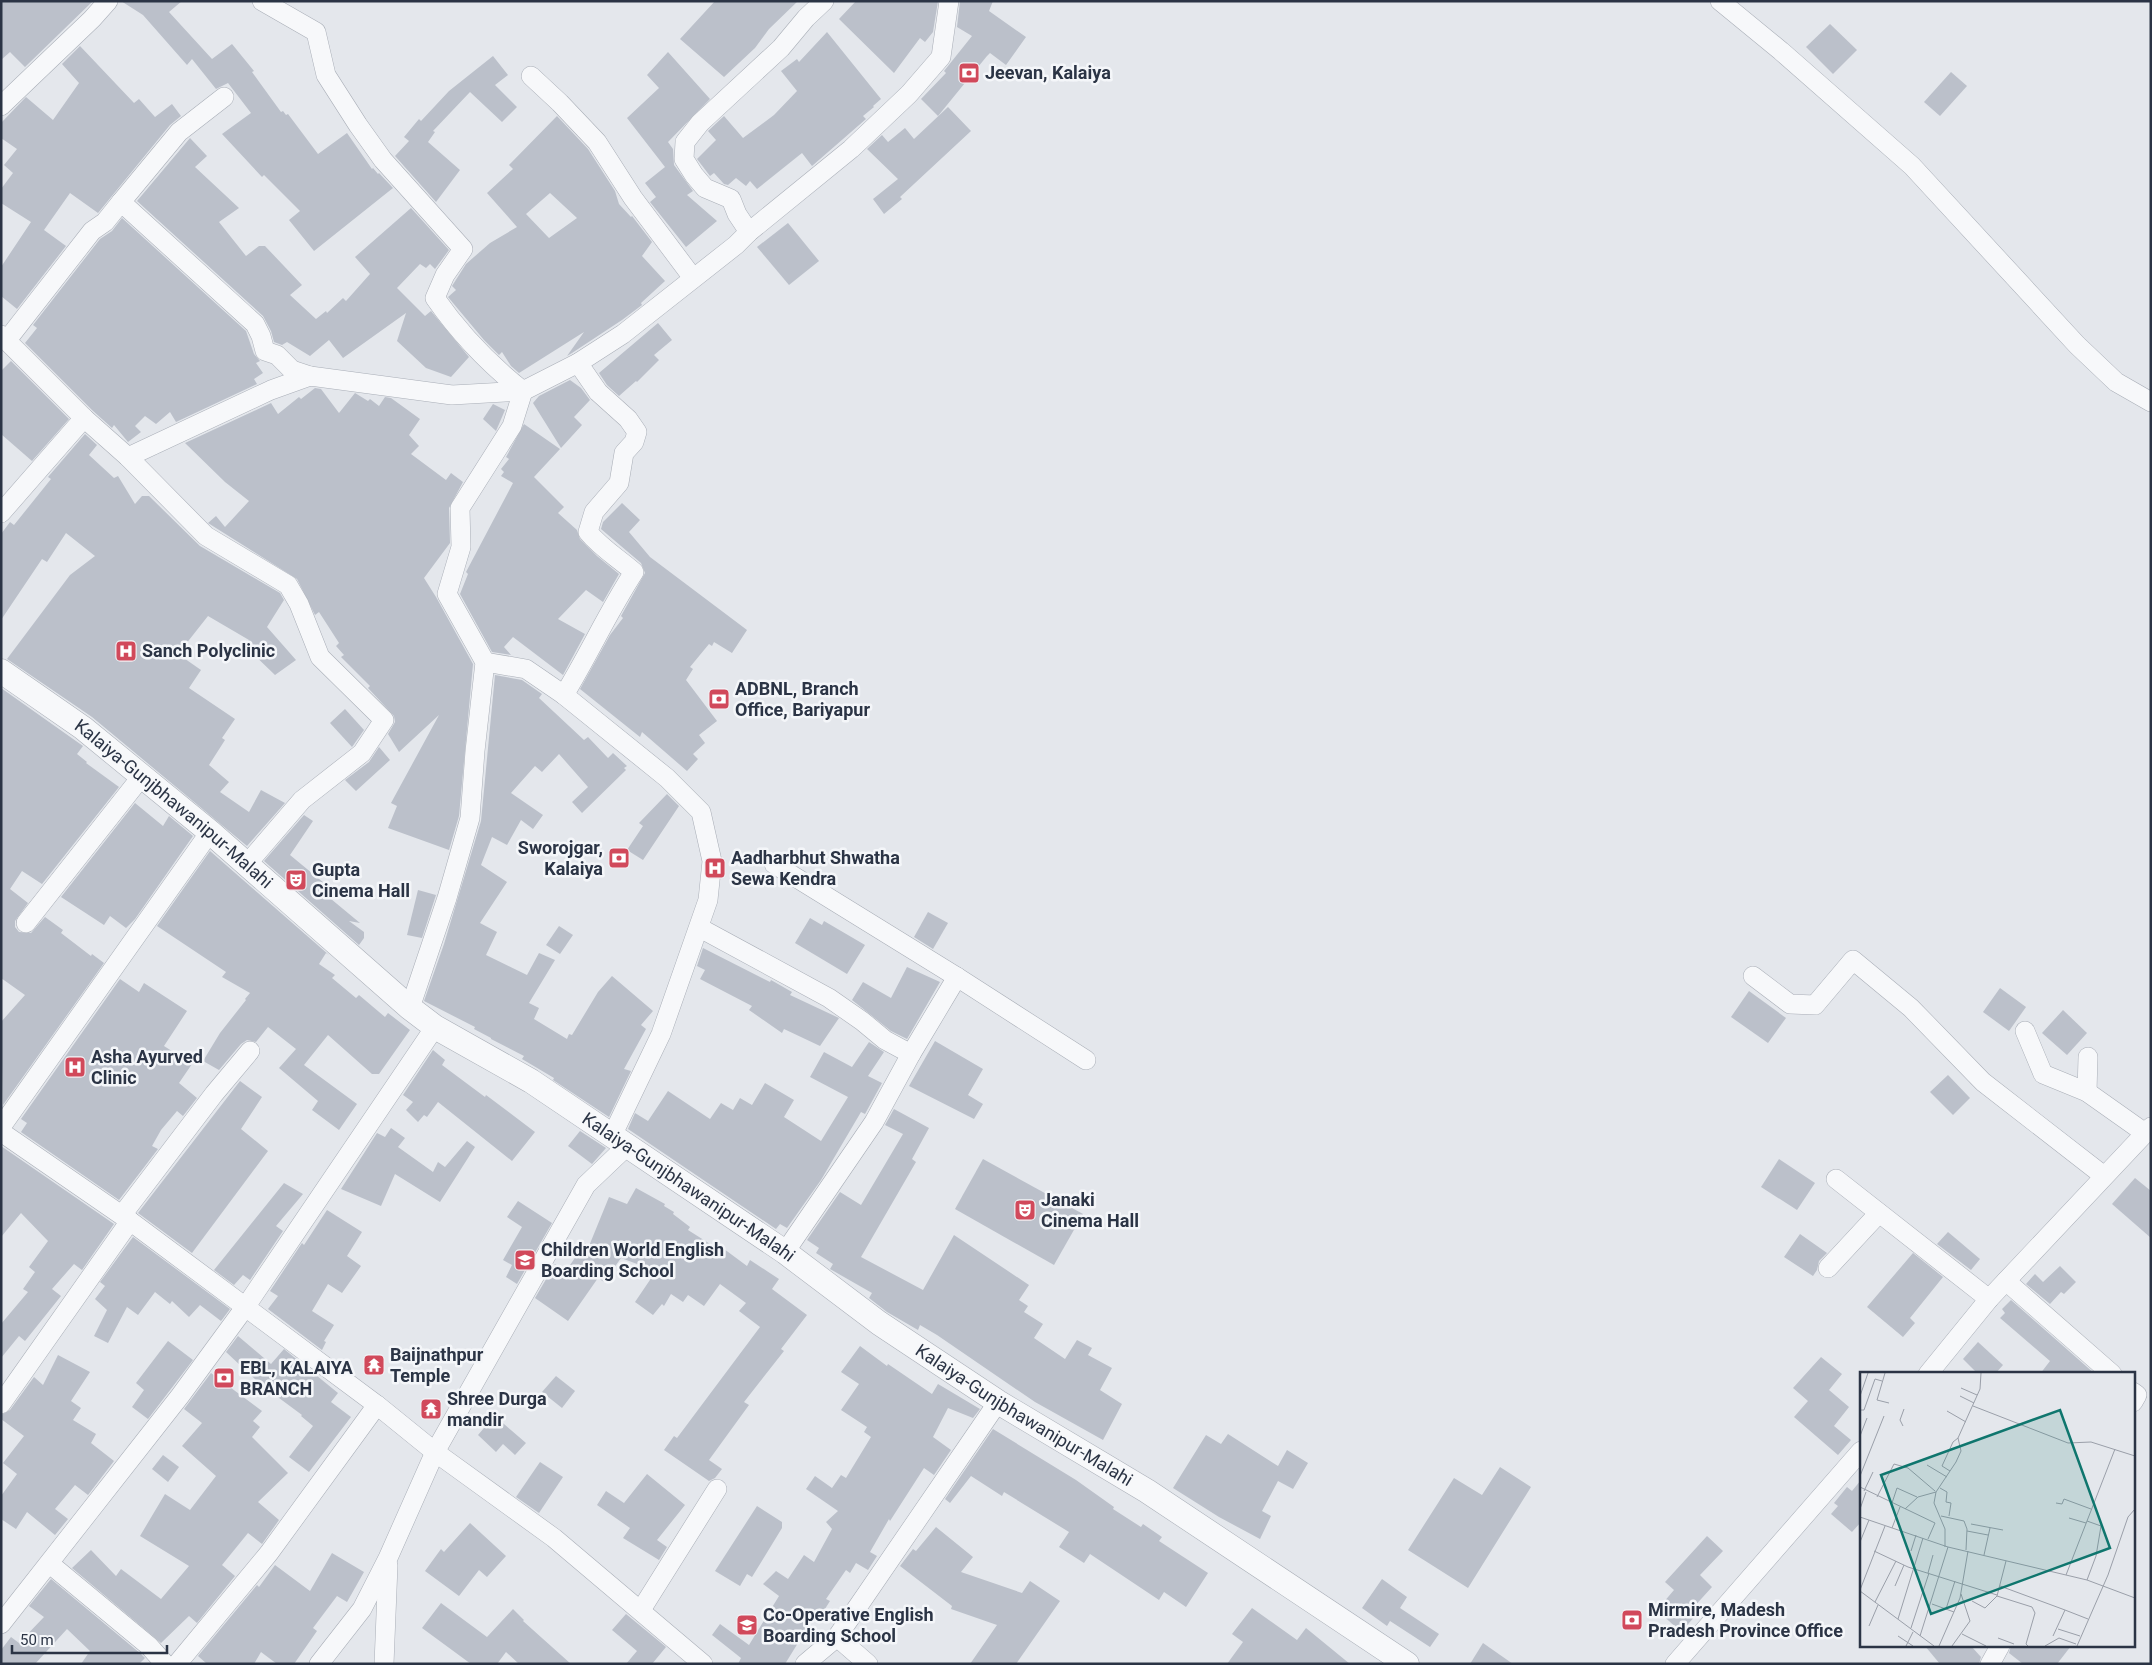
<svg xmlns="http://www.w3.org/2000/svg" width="2152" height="1665" viewBox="0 0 2152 1665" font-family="Roboto,sans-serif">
<rect width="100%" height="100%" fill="#e4e7ec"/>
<g fill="#bbc0ca" fill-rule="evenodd">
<path d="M 1,1 L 93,1 L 25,67 L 10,52 L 1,60 Z"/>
<path d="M 121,1 L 182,1 L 169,12 L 212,59 L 232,44 L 254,71 L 252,72 L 281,112 L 283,111 L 286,115 L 288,114 L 318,154 L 347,133 L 372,169 L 373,168 L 378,174 L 379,173 L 393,188 L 314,251 L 289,220 L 300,211 L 264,175 L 262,177 L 222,134 L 251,113 L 228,83 L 216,89 L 192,59 L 187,65 L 143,15 Z"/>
<path d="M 715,1 L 798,1 L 769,29 L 755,48 L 724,77 L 680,39 Z"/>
<path d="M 856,1 L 938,1 L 933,32 L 925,42 L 920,38 L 894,73 L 839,19 Z"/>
<path d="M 960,1 L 993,1 L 989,11 L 1026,37 L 1006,65 L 990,53 L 987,56 L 938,116 L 921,99 L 946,73 L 944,71 L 972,36 L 957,27 Z"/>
<path d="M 1830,24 L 1857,50 L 1833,74 L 1806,47 Z"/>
<path d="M 827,32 L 881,99 L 873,106 L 874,107 L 863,116 L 866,119 L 812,166 L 802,153 L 757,189 L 750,181 L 746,186 L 736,178 L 728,185 L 724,184 L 714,173 L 710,176 L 697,159 L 716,140 L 708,131 L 724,116 L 743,138 L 774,115 L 797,91 L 781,71 L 797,59 L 799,62 Z"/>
<path d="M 80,46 L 134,103 L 139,99 L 155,117 L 172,104 L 181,116 L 170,125 L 98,213 L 70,193 L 44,230 L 66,246 L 17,309 L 1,296 L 1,267 L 31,222 L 1,203 L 1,189 L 13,173 L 4,165 L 17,149 L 1,138 L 1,123 L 26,97 L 53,120 L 79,83 L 62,64 Z"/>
<path d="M 668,52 L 710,99 L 668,142 L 673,149 L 674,165 L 693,191 L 687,195 L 717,221 L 686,247 L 650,202 L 656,197 L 645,183 L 665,167 L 627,118 L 659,88 L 647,75 Z"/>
<path d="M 493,56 L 508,75 L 495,85 L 517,107 L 502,122 L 470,92 L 433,131 L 435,132 L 428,142 L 460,170 L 436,202 L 395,156 L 409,141 L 404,137 L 419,119 L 421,121 L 449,91 Z"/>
<path d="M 1951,72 L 1967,86 L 1940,116 L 1924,102 Z"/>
<path d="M 948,107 L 971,131 L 900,197 L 902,199 L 884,214 L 873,199 L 898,179 L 867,149 L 882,135 L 888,142 L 905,128 L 914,139 Z"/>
<path d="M 557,116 L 588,149 L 615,191 L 619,204 L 631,217 L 632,216 L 652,242 L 642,256 L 665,281 L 641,303 L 642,305 L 622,320 L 572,353 L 567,356 L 584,332 L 519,373 L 511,366 L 502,352 L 499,355 L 484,340 L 448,297 L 456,290 L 452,286 L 466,264 L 490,243 L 517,227 L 487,193 L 513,169 L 509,165 ZM 550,193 L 577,218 L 549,238 L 526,214 Z"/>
<path d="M 190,138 L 207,156 L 195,167 L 239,208 L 219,222 L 246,256 L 259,246 L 265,246 L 302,285 L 290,295 L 316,319 L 326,311 L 327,313 L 343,298 L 346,301 L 370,274 L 355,257 L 411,208 L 449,250 L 435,269 L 430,264 L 426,268 L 420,264 L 397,288 L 425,316 L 431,311 L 469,357 L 451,377 L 426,368 L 397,341 L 406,313 L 343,358 L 329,340 L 310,356 L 287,342 L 282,345 L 274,342 L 271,331 L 263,316 L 137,201 Z"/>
<path d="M 122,218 L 246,331 L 254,354 L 260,361 L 256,363 L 263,373 L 254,379 L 257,384 L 176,422 L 170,412 L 156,424 L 145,416 L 135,426 L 141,432 L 128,442 L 114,425 L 112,428 L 92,410 L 25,343 L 37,328 L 33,325 L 100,239 L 112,231 Z"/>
<path d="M 788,223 L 819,261 L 789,285 L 757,247 Z"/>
<path d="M 658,323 L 672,340 L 654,355 L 659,360 L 637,382 L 636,381 L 619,396 L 607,385 L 599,373 Z"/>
<path d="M 11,361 L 69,419 L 32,461 L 1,434 L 1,371 Z"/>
<path d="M 570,380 L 581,388 L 590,400 L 574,417 L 582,425 L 561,448 L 533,403 L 539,396 Z"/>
<path d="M 315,388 L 321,389 L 339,413 L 355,393 L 368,401 L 370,399 L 379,406 L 385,397 L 391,398 L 420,419 L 409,435 L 419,446 L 411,454 L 446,480 L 451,473 L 463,482 L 449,508 L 450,543 L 424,578 L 436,597 L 473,664 L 459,816 L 449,850 L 388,828 L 397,806 L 391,803 L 439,715 L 399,752 L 388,734 L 395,722 L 394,716 L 368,688 L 370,686 L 341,657 L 344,655 L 336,646 L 339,643 L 319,612 L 315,615 L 297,579 L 208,523 L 216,516 L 225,527 L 249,501 L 225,482 L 185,443 L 271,403 L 278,414 L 299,397 L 301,399 Z"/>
<path d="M 493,404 L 505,410 L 496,431 L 483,419 Z"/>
<path d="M 524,424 L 560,449 L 534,477 L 564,507 L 558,513 L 577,530 L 580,539 L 597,556 L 619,574 L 603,602 L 586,590 L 558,619 L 585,634 L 563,675 L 513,637 L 504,647 L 511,655 L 492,652 L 460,594 L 468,574 L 466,572 L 513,483 L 501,476 L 504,472 L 501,469 L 509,459 L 506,457 Z"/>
<path d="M 85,434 L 97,445 L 89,455 L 114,478 L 118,476 L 135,504 L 142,496 L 149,496 L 200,546 L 280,593 L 284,600 L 267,627 L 296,660 L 275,675 L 244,645 L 249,640 L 208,616 L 178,654 L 201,670 L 189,688 L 235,719 L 222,738 L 225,740 L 209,765 L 229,782 L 220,792 L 249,812 L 261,790 L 285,803 L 247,846 L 92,717 L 7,659 L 70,575 L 95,556 L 66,533 L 47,562 L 42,559 L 1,620 L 1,534 L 10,522 L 14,525 L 51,479 L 48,477 Z"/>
<path d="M 622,503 L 640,520 L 629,532 L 650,557 L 747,630 L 732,653 L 714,642 L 712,646 L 709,644 L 690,667 L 693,669 L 686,680 L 717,721 L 699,735 L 705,743 L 693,754 L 698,759 L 687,771 L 642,732 L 640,737 L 580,689 L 610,635 L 623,618 L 621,616 L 645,573 L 641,563 L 601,529 L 603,522 Z"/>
<path d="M 495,675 L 522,680 L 542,694 L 539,698 L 584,740 L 588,737 L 608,758 L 613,753 L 627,766 L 624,768 L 626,770 L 582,813 L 572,802 L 588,787 L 559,754 L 542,772 L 535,766 L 511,793 L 543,815 L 533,829 L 521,820 L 507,845 L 492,837 L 481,865 L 507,882 L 480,923 L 497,932 L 486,955 L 527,975 L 539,953 L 555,960 L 529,1003 L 539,1008 L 534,1019 L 567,1039 L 569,1034 L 572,1035 L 598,992 L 612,976 L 653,1011 L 641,1025 L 646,1029 L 624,1069 L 631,1071 L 609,1117 L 553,1080 L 554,1078 L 522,1059 L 524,1056 L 491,1039 L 491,1038 L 474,1029 L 475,1027 L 424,1001 L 444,944 L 481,821 Z"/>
<path d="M 1,688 L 83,746 L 77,754 L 87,762 L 86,763 L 119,787 L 42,884 L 22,871 L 10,889 L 28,903 L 15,921 L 15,927 L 19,932 L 31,933 L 45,917 L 63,930 L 61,933 L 91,956 L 92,954 L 104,963 L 3,1105 L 1,1022 L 25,995 L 1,978 Z"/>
<path d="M 345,709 L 364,730 L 352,747 L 330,723 Z"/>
<path d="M 379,747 L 390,760 L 356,791 L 345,780 L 369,762 Z"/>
<path d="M 667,794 L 679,806 L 643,860 L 627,850 L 643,826 L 639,823 Z"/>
<path d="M 135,803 L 163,826 L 169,816 L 193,836 L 135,919 L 126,928 L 110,916 L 104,925 L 61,897 Z"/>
<path d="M 304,815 L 313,821 L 290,855 L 330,888 L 325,894 L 360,923 L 349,921 L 364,932 L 364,938 L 359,945 L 264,861 Z"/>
<path d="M 210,851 L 329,955 L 326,953 L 319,964 L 335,975 L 332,978 L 356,998 L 359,995 L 385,1017 L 388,1013 L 410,1030 L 379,1074 L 372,1074 L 328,1035 L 304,1065 L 357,1104 L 339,1130 L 312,1110 L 318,1101 L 279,1068 L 296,1049 L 268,1027 L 256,1042 L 247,1040 L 241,1044 L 219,1070 L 203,1061 L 220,1033 L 246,1000 L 245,999 L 250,993 L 222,977 L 226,972 L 157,926 Z"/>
<path d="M 418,890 L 436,895 L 422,938 L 407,935 Z"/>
<path d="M 928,912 L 948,923 L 933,949 L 914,937 Z"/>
<path d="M 810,918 L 822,925 L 824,921 L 865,945 L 847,974 L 795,943 Z"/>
<path d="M 559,926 L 573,935 L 560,954 L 546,945 Z"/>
<path d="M 703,948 L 770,982 L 771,980 L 792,992 L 790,995 L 839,1018 L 820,1046 L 784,1029 L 782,1033 L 749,1010 L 752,1006 L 700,979 L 705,970 L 697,966 Z"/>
<path d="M 907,967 L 940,982 L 907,1039 L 891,1031 L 852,1000 L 863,982 L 891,998 Z"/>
<path d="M 120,979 L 139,992 L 144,983 L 187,1011 L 164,1046 L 192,1064 L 179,1083 L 197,1098 L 183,1116 L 177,1111 L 161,1130 L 152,1146 L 158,1149 L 119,1200 L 21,1132 L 27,1123 L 21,1119 Z"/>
<path d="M 2000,988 L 2026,1007 L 2009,1031 L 1983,1012 Z"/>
<path d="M 1749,991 L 1786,1018 L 1768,1043 L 1731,1017 Z"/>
<path d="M 2063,1010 L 2087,1033 L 2067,1055 L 2042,1033 Z"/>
<path d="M 935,1041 L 983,1069 L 968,1095 L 983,1104 L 974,1119 L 909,1086 Z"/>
<path d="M 869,1042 L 884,1052 L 868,1076 L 882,1083 L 865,1114 L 861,1112 L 821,1180 L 787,1228 L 780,1224 L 776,1229 L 628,1129 L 635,1113 L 648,1121 L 668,1091 L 710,1119 L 721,1103 L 733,1110 L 740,1098 L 752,1105 L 765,1083 L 794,1100 L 784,1117 L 821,1141 L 848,1097 L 810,1077 L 824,1052 L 852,1067 Z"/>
<path d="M 433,1050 L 445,1060 L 442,1065 L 485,1097 L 486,1095 L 535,1132 L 512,1161 L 438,1102 L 427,1117 L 424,1115 L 418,1122 L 406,1110 L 413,1102 L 403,1095 Z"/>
<path d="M 1948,1075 L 1970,1098 L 1953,1115 L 1930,1092 Z"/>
<path d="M 240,1081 L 262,1097 L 241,1129 L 268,1151 L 192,1253 L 138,1213 Z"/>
<path d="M 894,1109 L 929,1128 L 912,1159 L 916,1162 L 861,1257 L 923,1290 L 954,1235 L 1029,1285 L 1019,1300 L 1028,1306 L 1024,1312 L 1043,1324 L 1034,1338 L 1065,1359 L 1077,1340 L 1092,1348 L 1088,1355 L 1112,1368 L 1100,1390 L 1122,1404 L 1103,1440 L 1035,1402 L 937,1335 L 920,1325 L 918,1330 L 887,1312 L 869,1298 L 872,1293 L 830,1269 L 833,1264 L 816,1253 L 819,1248 L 807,1240 L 840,1192 L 861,1205 L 903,1134 L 885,1125 Z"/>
<path d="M 391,1128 L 405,1138 L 398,1147 L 433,1172 L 438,1162 L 445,1167 L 467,1141 L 475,1147 L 440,1202 L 395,1174 L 381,1206 L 341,1189 L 377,1133 L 385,1137 Z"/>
<path d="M 580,1131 L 606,1148 L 592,1164 L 568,1146 Z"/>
<path d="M 1,1146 L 114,1224 L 82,1270 L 74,1264 L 52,1289 L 61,1296 L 25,1341 L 19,1336 L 1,1358 L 1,1324 L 28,1292 L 23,1289 L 35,1272 L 29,1267 L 48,1241 L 21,1213 L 1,1237 Z"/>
<path d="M 983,1159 L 1083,1214 L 1054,1265 L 955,1209 Z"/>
<path d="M 1779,1159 L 1815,1183 L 1797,1210 L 1761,1187 Z"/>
<path d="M 2135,1178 L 2151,1191 L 2151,1238 L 2112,1204 Z"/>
<path d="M 284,1183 L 303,1194 L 276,1226 L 283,1231 L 250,1280 L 243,1275 L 234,1285 L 214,1270 Z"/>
<path d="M 636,1188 L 665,1204 L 664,1206 L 674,1212 L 673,1214 L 690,1227 L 688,1230 L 718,1249 L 720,1246 L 747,1266 L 750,1260 L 779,1279 L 772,1289 L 807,1315 L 781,1349 L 784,1351 L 744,1402 L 749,1405 L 709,1460 L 722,1469 L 715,1478 L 709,1481 L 664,1450 L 674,1436 L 677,1438 L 760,1327 L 739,1311 L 746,1303 L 720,1284 L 704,1306 L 688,1295 L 683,1302 L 671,1294 L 664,1306 L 662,1304 L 653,1315 L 635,1302 L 656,1271 L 621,1258 L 604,1282 L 598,1278 L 568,1321 L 535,1298 L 555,1264 L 566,1271 L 585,1243 L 589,1246 L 609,1197 L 627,1204 Z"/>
<path d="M 518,1201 L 552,1223 L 517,1284 L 506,1277 L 512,1265 L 503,1260 L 522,1227 L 507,1217 Z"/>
<path d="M 327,1210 L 362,1232 L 347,1256 L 361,1266 L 342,1293 L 328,1284 L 312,1311 L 334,1325 L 324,1341 L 326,1342 L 322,1350 L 268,1309 L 278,1296 L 270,1291 L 302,1243 L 304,1245 Z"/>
<path d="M 1948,1232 L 1980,1259 L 1971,1270 L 1937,1244 Z"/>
<path d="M 1800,1234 L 1827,1253 L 1819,1261 L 1817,1270 L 1813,1276 L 1784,1257 Z"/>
<path d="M 133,1237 L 230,1309 L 221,1321 L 200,1305 L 189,1317 L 172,1301 L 170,1304 L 155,1292 L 138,1315 L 127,1307 L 108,1343 L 94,1336 L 107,1310 L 95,1299 L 105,1286 L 100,1282 Z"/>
<path d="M 1913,1253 L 1943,1277 L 1910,1318 L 1915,1323 L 1903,1337 L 1867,1307 Z"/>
<path d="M 2060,1266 L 2076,1282 L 2064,1294 L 2061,1292 L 2050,1304 L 2026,1284 L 2035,1274 L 2043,1282 Z"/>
<path d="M 2011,1300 L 2095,1374 L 2040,1374 L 2050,1361 L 2000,1318 L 2005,1313 L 2002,1309 Z"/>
<path d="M 238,1336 L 271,1364 L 284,1349 L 338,1393 L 331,1402 L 351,1417 L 309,1472 L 289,1457 L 313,1426 L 301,1416 L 302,1415 L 275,1395 L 273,1396 L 226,1352 Z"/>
<path d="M 168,1341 L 193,1360 L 148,1419 L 132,1407 L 144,1390 L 136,1383 Z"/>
<path d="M 1978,1342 L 2003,1365 L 1995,1374 L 1978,1374 L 1963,1359 Z"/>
<path d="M 860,1346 L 887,1366 L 888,1364 L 932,1394 L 938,1384 L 980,1409 L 973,1418 L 948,1408 L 933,1437 L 951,1450 L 934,1475 L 924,1468 L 890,1521 L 889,1519 L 870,1552 L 877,1556 L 868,1570 L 856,1563 L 850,1573 L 846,1570 L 826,1599 L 830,1601 L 818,1620 L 814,1617 L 785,1664 L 738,1664 L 741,1658 L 712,1635 L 720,1624 L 749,1645 L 779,1596 L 763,1584 L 776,1571 L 788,1579 L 804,1555 L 814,1562 L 832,1529 L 826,1522 L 838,1511 L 806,1489 L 815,1476 L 832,1488 L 841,1475 L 846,1478 L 871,1437 L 864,1432 L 867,1427 L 841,1410 L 859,1384 L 841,1372 Z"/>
<path d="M 58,1355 L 90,1372 L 71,1401 L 81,1408 L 73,1420 L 96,1434 L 91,1443 L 114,1461 L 88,1495 L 75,1485 L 55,1509 L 68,1519 L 55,1535 L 27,1512 L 16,1529 L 1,1519 L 1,1496 L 17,1474 L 3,1463 L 24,1436 L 1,1419 L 1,1415 L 10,1410 L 34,1377 L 43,1385 Z"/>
<path d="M 1821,1357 L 1842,1374 L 1829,1390 L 1849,1407 L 1834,1426 L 1851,1440 L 1838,1455 L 1794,1417 L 1808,1401 L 1793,1388 Z"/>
<path d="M 211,1373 L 262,1411 L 253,1421 L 260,1427 L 252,1437 L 288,1473 L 258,1502 L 279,1520 L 262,1544 L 248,1533 L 222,1565 L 235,1576 L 197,1623 L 189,1616 L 161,1643 L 72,1568 L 91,1550 L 116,1576 L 121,1569 L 161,1599 L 189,1566 L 140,1536 L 165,1494 L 190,1510 L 216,1476 L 182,1446 L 202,1423 L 184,1409 Z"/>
<path d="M 556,1376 L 575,1391 L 562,1408 L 542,1392 Z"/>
<path d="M 489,1411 L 526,1443 L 515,1455 L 503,1444 L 496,1452 L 478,1435 L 484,1428 L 478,1423 Z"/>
<path d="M 993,1429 L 1076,1480 L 1114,1507 L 1113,1509 L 1141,1527 L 1143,1524 L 1162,1537 L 1159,1541 L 1208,1573 L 1186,1607 L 1164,1592 L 1159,1600 L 1090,1554 L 1084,1563 L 1059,1547 L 1069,1532 L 1004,1492 L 1002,1496 L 971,1476 L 950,1503 L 945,1499 Z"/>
<path d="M 1228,1434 L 1278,1466 L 1287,1450 L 1308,1463 L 1293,1489 L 1278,1481 L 1262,1511 L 1271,1516 L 1260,1539 L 1219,1517 L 1173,1488 L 1206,1435 L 1221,1444 Z"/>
<path d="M 163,1455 L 179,1467 L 168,1482 L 152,1469 Z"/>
<path d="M 540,1462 L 563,1477 L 539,1513 L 516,1497 Z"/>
<path d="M 1500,1467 L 1531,1487 L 1468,1588 L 1408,1550 L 1454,1478 L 1482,1495 Z"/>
<path d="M 647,1474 L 685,1505 L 657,1540 L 667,1547 L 659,1560 L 623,1538 L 630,1528 L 597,1505 L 606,1491 L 624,1503 Z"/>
<path d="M 1861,1480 L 1861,1522 L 1852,1532 L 1831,1514 L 1838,1506 L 1834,1503 L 1847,1487 L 1852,1491 Z"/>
<path d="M 757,1506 L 782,1522 L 782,1528 L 752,1577 L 747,1574 L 740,1586 L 715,1571 Z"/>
<path d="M 470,1523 L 506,1556 L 487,1577 L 479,1570 L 459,1596 L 425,1571 L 441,1549 L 444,1552 Z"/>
<path d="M 936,1527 L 973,1557 L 961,1572 L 1022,1593 L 1030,1581 L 1060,1601 L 1016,1664 L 970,1664 L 997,1625 L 951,1609 L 952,1606 L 900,1566 L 913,1549 L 916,1551 Z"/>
<path d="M 1707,1536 L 1723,1551 L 1700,1575 L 1712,1587 L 1692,1609 L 1697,1614 L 1681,1632 L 1657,1610 L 1674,1590 L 1665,1582 Z"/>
<path d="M 332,1553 L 364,1572 L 347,1602 L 337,1596 L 313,1628 L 317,1631 L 294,1664 L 277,1664 L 261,1652 L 254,1664 L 207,1664 L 198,1656 L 257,1585 L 259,1587 L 275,1565 L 310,1591 Z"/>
<path d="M 51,1579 L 141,1654 L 145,1658 L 139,1664 L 81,1664 L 90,1651 L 67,1629 L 35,1664 L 1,1664 L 1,1650 L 11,1637 L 19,1643 L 44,1617 L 29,1606 Z"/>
<path d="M 1382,1579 L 1407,1597 L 1400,1608 L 1439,1634 L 1430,1647 L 1390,1621 L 1387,1626 L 1362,1608 Z"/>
<path d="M 441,1603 L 487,1637 L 513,1609 L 524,1620 L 523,1621 L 571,1664 L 519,1664 L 506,1652 L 497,1664 L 471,1664 L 422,1628 Z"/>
<path d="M 1252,1608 L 1297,1640 L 1306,1628 L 1350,1664 L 1227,1664 L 1243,1642 L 1232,1634 Z"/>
<path d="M 626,1614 L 666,1647 L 652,1664 L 626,1664 L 637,1651 L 612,1630 Z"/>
<path d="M 1483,1643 L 1513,1664 L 1470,1664 Z"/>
<path d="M 1925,1646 L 1971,1646 L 1981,1657 L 1979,1664 L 1940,1664 Z"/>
<path d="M 2011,1646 L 2071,1646 L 2057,1664 L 2023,1664 L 2009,1653 Z"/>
</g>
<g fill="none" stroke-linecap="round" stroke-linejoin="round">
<g stroke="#a9aeb7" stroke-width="20">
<g id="minor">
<path d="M 262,1 L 316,32 L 326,75 L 358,125 L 383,160 L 463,249 L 445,275 L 435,298 C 460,334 489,364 523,391"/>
<path d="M 1720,1 L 1781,51 L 1912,166 L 2077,345 L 2116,382 L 2151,402"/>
<path d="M 531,76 L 560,103 L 597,142 L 633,198 L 693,278"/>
<path d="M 1,106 L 92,19 L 108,1"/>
<path d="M 121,202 L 179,132 L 224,97"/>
<path d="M 749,232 L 737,214 L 731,199 L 705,188 L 694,175 L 684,159 L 685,142 L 700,123 L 781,48 L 806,18 L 824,1"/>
<path d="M 1,335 L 84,418 L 128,457 L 206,536 L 288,585 L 299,604 L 320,657 L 384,720 L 362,753 L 302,800 L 247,864"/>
<path d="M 7,340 L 92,231 L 105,222 L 121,202 L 255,324 L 261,336 L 265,351 L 277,355 L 292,370 L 310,376"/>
<path d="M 128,457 L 271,390 L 310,376 L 452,395 L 523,391 L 578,363 L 623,334 L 736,245 L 749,232 L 851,149 L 909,94 L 941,57 L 949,1"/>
<path d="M 1,513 L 84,418"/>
<path d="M 485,662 L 526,669 L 564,695 L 667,778 L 701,812 L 712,861 L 708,900 L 661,1034 L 612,1136"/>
<path d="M 564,695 C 589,654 608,612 634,572 C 618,558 601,548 588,532 L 594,512 L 619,483 L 624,453 L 634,442 L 637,432 L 628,419 L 598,392 L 578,363"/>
<path d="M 774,864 L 957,977 L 1086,1060"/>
<path d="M 26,923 L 142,776"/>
<path d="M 700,928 L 829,998 L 862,1021 L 885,1040 L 911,1054"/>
<path d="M 1753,976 L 1790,1004 L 1815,1005 L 1853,960 L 1911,1008 L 1983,1082 L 2104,1176"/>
<path d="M 410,1008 L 447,898 L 470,818 L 475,751 L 485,662 L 447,594 L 461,547 L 460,508 L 512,426 L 523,391"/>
<path d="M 2025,1031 L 2043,1074 L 2087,1092 L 2145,1133"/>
<path d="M 2087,1092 L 2088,1057"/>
<path d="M 1,1127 L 210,832"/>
<path d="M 1,1132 L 130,1221 L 377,1405 L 435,1452 L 554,1538 L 703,1664"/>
<path d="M 1836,1179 L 1989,1299"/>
<path d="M 122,1215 L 214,1094 L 250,1051"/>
<path d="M 785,1252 L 874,1122 L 911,1054 L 957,977"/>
<path d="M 1828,1268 L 1879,1213"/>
<path d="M 2006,1281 L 2112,1374"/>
<path d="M 1928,1374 L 1989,1299 L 2151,1127"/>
<path d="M 2133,1392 L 2137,1395 L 2133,1402"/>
<path d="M 1,1404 L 130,1221"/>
<path d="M 50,1564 L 149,1646 L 165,1664"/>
<path d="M 641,1610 L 717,1489"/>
<path d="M 1,1624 L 180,1396 L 246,1306 L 435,1027"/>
<path d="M 837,1637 L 868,1664"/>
<path d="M 177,1664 L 269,1553 L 377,1405"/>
<path d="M 319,1664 L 362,1609 L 388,1558 L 435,1452 L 586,1185 L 627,1146"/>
<path d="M 384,1664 L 388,1565"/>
<path d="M 805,1664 L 837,1637 L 998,1402"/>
<path d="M 1675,1664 L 1861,1451"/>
<path d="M 1990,1664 L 2000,1646"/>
</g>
</g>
<g stroke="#a9aeb7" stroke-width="25">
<g id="tertiary">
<path id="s1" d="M 1,671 L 83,728 L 210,832 L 410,1008 L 435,1027 L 531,1081 L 785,1252 L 879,1323 L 998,1402 L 1147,1491 L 1407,1664"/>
</g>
</g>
<use href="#minor" stroke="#f7f8fa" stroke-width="19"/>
<use href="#tertiary" stroke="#f7f8fa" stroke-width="24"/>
</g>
<defs>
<g id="bank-square" transform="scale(1.125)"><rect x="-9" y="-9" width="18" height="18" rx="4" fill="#d1495b" stroke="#f4f6f9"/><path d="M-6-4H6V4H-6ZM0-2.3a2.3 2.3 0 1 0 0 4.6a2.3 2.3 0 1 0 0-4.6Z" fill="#fff"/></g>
<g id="hospital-square" transform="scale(1.125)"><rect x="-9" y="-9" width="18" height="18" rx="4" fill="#d1495b" stroke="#f4f6f9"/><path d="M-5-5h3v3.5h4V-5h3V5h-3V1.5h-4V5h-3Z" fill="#fff"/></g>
<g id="theatre-square" transform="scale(1.125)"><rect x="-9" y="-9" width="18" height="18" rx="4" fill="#d1495b" stroke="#f4f6f9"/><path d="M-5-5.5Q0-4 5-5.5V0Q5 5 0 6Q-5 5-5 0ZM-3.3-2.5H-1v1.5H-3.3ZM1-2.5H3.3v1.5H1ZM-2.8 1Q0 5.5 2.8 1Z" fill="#fff"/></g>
<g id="school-square" transform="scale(1.125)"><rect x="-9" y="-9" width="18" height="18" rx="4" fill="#d1495b" stroke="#f4f6f9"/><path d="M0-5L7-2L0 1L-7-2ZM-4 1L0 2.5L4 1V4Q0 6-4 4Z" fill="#fff"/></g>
<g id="temple-square" transform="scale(1.125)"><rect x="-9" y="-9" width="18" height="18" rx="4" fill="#d1495b" stroke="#f4f6f9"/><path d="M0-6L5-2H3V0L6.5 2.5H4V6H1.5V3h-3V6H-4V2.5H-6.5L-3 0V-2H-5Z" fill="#fff"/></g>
</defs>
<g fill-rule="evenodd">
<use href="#bank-square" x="969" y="73"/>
<use href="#hospital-square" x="126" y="651"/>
<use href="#bank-square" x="719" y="699"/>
<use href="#bank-square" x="619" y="858"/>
<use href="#hospital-square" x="715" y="868"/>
<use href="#theatre-square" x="296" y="880"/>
<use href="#hospital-square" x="75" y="1067"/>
<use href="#theatre-square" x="1025" y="1210"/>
<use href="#school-square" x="525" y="1260"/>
<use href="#temple-square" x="374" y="1365"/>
<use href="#bank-square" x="224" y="1378"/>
<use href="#temple-square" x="431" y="1409"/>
<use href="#bank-square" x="1632" y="1620"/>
<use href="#school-square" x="747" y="1625"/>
</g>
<g text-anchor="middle" stroke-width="5" stroke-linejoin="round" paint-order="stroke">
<g font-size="18" font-weight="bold" fill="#2b3445" stroke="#f4f6f9" text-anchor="start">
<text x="985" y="79">Jeevan, Kalaiya</text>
<text x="142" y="657">Sanch Polyclinic</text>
<text x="735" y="695">ADBNL, Branch<tspan x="735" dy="21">Office, Bariyapur</tspan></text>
<text x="603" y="854" text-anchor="end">Sworojgar,<tspan x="603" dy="21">Kalaiya</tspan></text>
<text x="731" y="864">Aadharbhut Shwatha<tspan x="731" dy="21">Sewa Kendra</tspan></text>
<text x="312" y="876">Gupta<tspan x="312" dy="21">Cinema Hall</tspan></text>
<text x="91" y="1063">Asha Ayurved<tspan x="91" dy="21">Clinic</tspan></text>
<text x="1041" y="1206">Janaki<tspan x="1041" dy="21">Cinema Hall</tspan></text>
<text x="541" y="1256">Children World English<tspan x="541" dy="21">Boarding School</tspan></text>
<text x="390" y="1361">Baijnathpur<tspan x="390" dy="21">Temple</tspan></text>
<text x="240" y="1374">EBL, KALAIYA<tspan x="240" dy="21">BRANCH</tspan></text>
<text x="447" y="1405">Shree Durga<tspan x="447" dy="21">mandir</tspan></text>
<text x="1648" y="1616">Mirmire, Madesh<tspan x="1648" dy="21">Pradesh Province Office</tspan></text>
<text x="763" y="1621">Co-Operative English<tspan x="763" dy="21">Boarding School</tspan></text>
</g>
<g font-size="18" fill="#2b3445" stroke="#f4f6f9">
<text dy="6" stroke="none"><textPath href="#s1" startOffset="218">Kalaiya-Gunjbhawanipur-Malahi</textPath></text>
<text dy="6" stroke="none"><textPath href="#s1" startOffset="862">Kalaiya-Gunjbhawanipur-Malahi</textPath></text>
<text dy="6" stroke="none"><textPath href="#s1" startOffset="1268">Kalaiya-Gunjbhawanipur-Malahi</textPath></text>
</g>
</g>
<g transform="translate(1860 1372)">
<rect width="275" height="275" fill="#e4e7ec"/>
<path fill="none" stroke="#9a9fa9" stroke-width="1" d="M 25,1 L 17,28 L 29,31M 101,16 L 117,23M 0,24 L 8,1M 100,24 L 114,31M 113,34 L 208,71 L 231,70 L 275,84M 0,38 L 4,38 L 15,7 L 22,9M 87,39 L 106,50M 43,54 L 40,48 L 44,37M 0,64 L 7,46M 67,93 L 87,105M 90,99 L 82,94 L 93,70 L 98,66M 0,104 L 24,44M 0,115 L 75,151 L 68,167M 80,116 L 87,120 L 86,130 L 91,131 L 89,144M 4,119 L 13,100M 76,120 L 74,131 L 85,157 L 85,175M 17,125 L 34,92 L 48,96 L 75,119M 32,131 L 37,116 L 57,125M 196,131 L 202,132 L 204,127 L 231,137M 0,137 L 6,120M 45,137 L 58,125 L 76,120 L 96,90 L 101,79 L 98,66 L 120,17 L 121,1M 81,144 L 104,149 L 107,157 L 106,178M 0,145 L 88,175 L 227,208 L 275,226M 209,146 L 226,151M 227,149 L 241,154 L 236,184 L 227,208M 111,152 L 143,158M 32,156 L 40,135M 107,159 L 128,163M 0,170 L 9,148M 14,179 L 48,195 L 137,223M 51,179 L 56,163M 124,183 L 130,156M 146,189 L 137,224 L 172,235 L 175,241 L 166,272 L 168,274M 68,201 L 73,183M 206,203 L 255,77M 35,214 L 44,193M 140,214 L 205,238M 0,218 L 25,154M 0,219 L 74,274M 112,229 L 125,236 L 137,224M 15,230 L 36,189M 72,232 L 94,240M 86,237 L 95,209M 38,247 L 63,166M 9,254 L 18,233M 51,256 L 69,201M 198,257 L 220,264M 102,262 L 126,274M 38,264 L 53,274M 60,264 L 88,175M 193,264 L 205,238 L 228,247M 138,266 L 154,272M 46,274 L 53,260M 79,274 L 100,226 L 108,179M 92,274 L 110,249 L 101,222M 185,274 L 199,266 L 216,272M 217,274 L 248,203 L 268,145 L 275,137"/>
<path fill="#0f766e" fill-opacity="0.15" stroke="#0f766e" stroke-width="2.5" d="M 200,38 L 250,176 L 71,242 L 21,103 Z"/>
<rect width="275" height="275" fill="none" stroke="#2b3445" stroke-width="2.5"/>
</g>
<rect width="2152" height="1665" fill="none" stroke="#2b3445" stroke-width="5"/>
<path d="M12 1645v8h155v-8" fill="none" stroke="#2b3445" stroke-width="2.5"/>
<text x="20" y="1645" font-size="15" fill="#2b3445" stroke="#f4f6f9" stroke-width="4" paint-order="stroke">50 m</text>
</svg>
